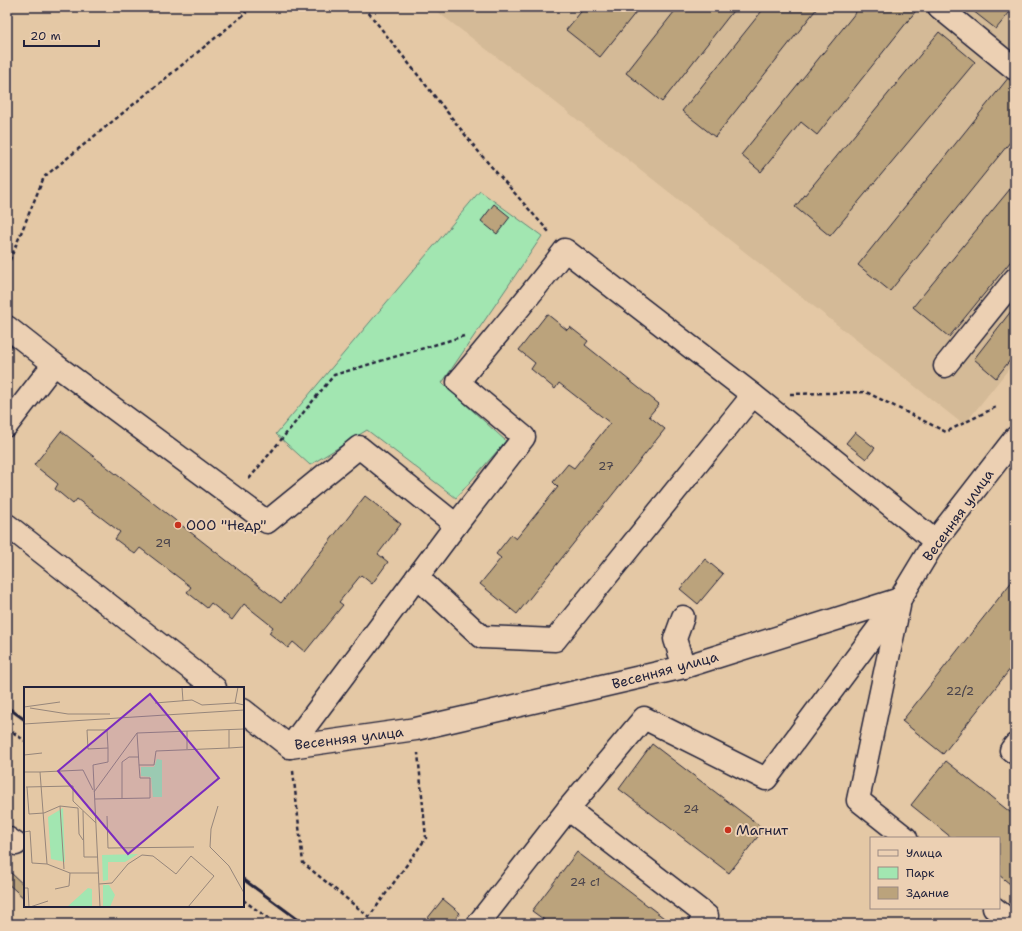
<svg xmlns="http://www.w3.org/2000/svg" width="1022" height="931" viewBox="0 0 1022 931" font-family="'Shantell Sans',sans-serif">
<rect width="100%" height="100%" fill="#e4c8a5"/>
<filter id="ink" filterUnits="userSpaceOnUse"><feTurbulence type="fractalNoise" baseFrequency=".025" numOctaves="2"/><feDisplacementMap in="SourceGraphic" scale="8" xChannelSelector="R" yChannelSelector="G"/><feConvolveMatrix kernelMatrix="1 2 1 2 8 2 1 2 1" color-interpolation-filters="sRGB"/></filter>
<g filter="url(#ink)">
<path fill="#d4ba97" d="M 431,7 L 1015,7 L 1015,361 L 964,425 L 536,87 Z"/>
<path fill="#a2e6b1" stroke="#628476" d="M 480,191 L 542,236 L 442,383 L 506,441 L 456,498 L 367,430 L 310,465 L 276,434 Z"/>
<g fill="#bba37c" stroke="#22223b">
<path d="M 585,7 L 640,7 L 600,57 L 566,30 Z"/>
<path d="M 678,7 L 736,7 L 662,102 L 626,73 Z"/>
<path d="M 765,7 L 818,7 L 715,137 L 682,111 Z"/>
<path d="M 860,7 L 919,7 L 817,135 L 801,122 L 761,172 L 741,155 Z"/>
<path d="M 968,7 L 1014,7 L 996,29 Z"/>
<path d="M 939,32 L 975,62 L 830,236 L 795,207 Z"/>
<path d="M 1013,72 L 1015,74 L 1015,136 L 890,291 L 858,265 Z"/>
<path d="M 1015,183 L 1015,256 L 949,337 L 913,307 Z"/>
<path d="M 494,204 L 510,217 L 497,234 L 481,221 Z"/>
<path d="M 1015,306 L 1015,354 L 996,378 L 974,359 Z"/>
<path d="M 547,314 L 567,330 L 570,327 L 588,341 L 585,345 L 659,404 L 649,416 L 665,429 L 517,614 L 480,584 L 501,558 L 496,554 L 511,535 L 516,539 L 558,487 L 553,482 L 568,464 L 574,468 L 610,423 L 559,383 L 555,389 L 531,369 L 535,363 L 519,350 Z"/>
<path d="M 61,431 L 281,603 L 365,496 L 401,524 L 378,554 L 388,562 L 372,584 L 361,575 L 339,602 L 343,605 L 305,652 L 293,642 L 288,648 L 269,633 L 273,627 L 244,604 L 232,620 L 211,603 L 207,608 L 187,592 L 191,587 L 140,548 L 135,554 L 115,539 L 120,532 L 77,499 L 73,504 L 55,489 L 58,484 L 34,465 Z"/>
<path d="M 855,432 L 875,448 L 866,459 L 846,443 Z"/>
<path d="M 705,559 L 723,574 L 698,604 L 680,589 Z"/>
<path d="M 1013,580 L 1015,582 L 1015,663 L 943,754 L 902,721 Z"/>
<path d="M 652,744 L 764,829 L 729,873 L 619,789 Z"/>
<path d="M 946,761 L 1015,816 L 1015,888 L 999,875 L 999,838 L 952,838 L 911,805 Z"/>
<path d="M 577,852 L 672,924 L 550,924 L 532,911 Z"/>
<path d="M 10,872 L 25,886 L 25,899 L 7,883 L 7,875 Z"/>
<path d="M 443,899 L 460,913 L 451,924 L 434,924 L 427,919 Z"/>
</g>
<g fill="none" stroke-linecap="round" stroke-linejoin="round">
<g stroke="#22223b" stroke-width="25">
<g id="minor">
<path d="M 939,7 L 1015,69"/>
<path d="M 7,327 L 54,364 L 267,522 L 359,447 L 456,525 L 524,437 L 458,382 C 494,338 531,295 565,250 L 753,395 L 935,541"/>
<path d="M 945,366 L 1015,279"/>
<path d="M 7,425 L 54,364"/>
<path d="M 7,525 L 215,688"/>
<path d="M 417,577 L 482,637 L 555,640 L 753,395"/>
<path d="M 899,606 L 858,800 L 906,838"/>
<path d="M 683,617 L 675,639 L 684,667"/>
<path d="M 243,710 L 290,747 L 416,729 L 684,667 L 900,599"/>
<path d="M 1015,745 L 1011,750 L 1015,753"/>
<path d="M 290,747 L 456,525"/>
<path d="M 568,809 L 707,916 L 700,924"/>
<path d="M 7,838 L 16,844"/>
<path d="M 994,908 L 1014,924"/>
<path d="M 478,924 L 568,809 L 644,718 L 766,779 L 900,599 L 935,541 L 1015,438"/>
</g>
</g>
<g stroke="#22223b" stroke-width="2.5" stroke-dasharray="4 3" stroke-linecap="butt">
<path d="M 364,7 L 482,156 L 549,232"/>
<path d="M 7,267 L 44,177 L 246,13 L 243,7"/>
<path d="M 790,394 L 866,392 L 946,432 L 996,407"/>
<path d="M 249,479 L 334,375 L 464,336"/>
<path d="M 7,492 L 9,489"/>
<path d="M 7,728 L 25,741"/>
<path d="M 293,771 L 303,863 L 369,917"/>
<path d="M 243,900 L 276,924"/>
<path d="M 364,924 L 426,838 L 418,753"/>
</g>
<use href="#minor" stroke="#ecd0b3" stroke-width="22"/>
<g stroke="#22223b" stroke-width="3">
<path d="M 7,707 L 25,720"/>
<path d="M 243,879 L 304,924"/>
</g>
</g>
</g>
<g fill="#c8321e" stroke="#ecd0b3" stroke-width="1.5">
<circle cx="178" cy="525" r="4"/>
<circle cx="728" cy="830" r="4"/>
</g>
<g text-anchor="middle" stroke-width="4" stroke-linejoin="round" paint-order="stroke">
<g font-size="12" fill="#48424b">
<text x="606" y="470">27</text>
<text x="163" y="547">29</text>
<text x="960" y="695">22/2</text>
<text x="691" y="813">24</text>
<text x="585" y="886">24 с1</text>
</g>
<g font-size="14" fill="#22223b" stroke="#ecd0b3">
<text transform="translate(958 515) rotate(-54)" y="5">Весенняя улица</text>
<text transform="translate(665 670) rotate(-15)" y="5">Весенняя улица</text>
<text transform="translate(349 738) rotate(-7)" y="5">Весенняя улица</text>
</g>
<g font-size="14" fill="#22223b" stroke="#ecd0b3" text-anchor="start">
<text x="186" y="530">ООО "Недр"</text>
<text x="736" y="835">Магнит</text>
</g>
</g>
<g transform="translate(24 687)">
<rect width="220" height="220" fill="#e4c8a5"/>
<path d="M 133,72 L 138,73 L 138,110 L 129,110 L 127,90 L 117,89 L 117,80 L 130,80 ZM 39,121 L 41,175 L 27,172 L 24,130 ZM 114,167 L 101,175 L 84,175 L 84,193 L 79,194 L 78,168 ZM 79,198 L 85,198 L 91,208 L 86,220 L 79,220 ZM 64,201 L 68,202 L 68,220 L 43,220 Z" fill="#a2e6b1"/>
<path fill="none" stroke="#96867b" stroke-width="1" d="M 158,0 L 159,14M 131,16 L 168,13 L 178,18 L 211,16 L 220,18M 211,16 L 214,0M 0,20 L 36,15M 6,21 L 44,27 L 86,27M 0,37 L 220,23M 163,44 L 163,62M 113,46 L 115,78M 205,61 L 220,60M 0,68 L 18,66M 0,85 L 16,85 L 23,177 L 46,186 L 75,186M 16,85 L 59,83 L 69,103M 2,100 L 49,99 L 49,114 L 72,136M 3,100 L 5,127 L 20,126 L 36,119 L 40,182M 70,105 L 113,46 L 220,42M 71,112 L 126,111 L 126,91 L 116,91 L 115,78 L 130,78 L 132,64 L 205,61 L 205,43M 98,112 L 98,75 L 105,70 L 115,70M 36,119 L 54,121 L 55,147 L 59,153M 194,119 L 187,142 L 186,160 L 205,179 L 220,206M 59,124 L 60,170 L 74,170M 83,129 L 84,161 L 170,160M 0,145 L 6,144 L 8,176 L 23,177M 75,197 L 88,196 L 104,177 L 118,168 L 129,169 L 152,187 L 167,169 L 190,189 L 164,220M 0,201 L 4,201 L 5,220M 31,202 L 45,199 L 46,186M 6,220 L 24,214M 76,220 L 69,78 L 84,75 L 84,61 L 83,43 L 63,43 L 64,62 L 84,61"/>
<path fill="#7b2cbf" fill-opacity="0.15" stroke="#7b2cbf" stroke-width="2" d="M 126,7 L 195,91 L 104,167 L 34,84 Z"/>
<rect width="220" height="220" fill="none" stroke="#22223b" stroke-width="2"/>
</g>
<rect width="1022" height="931" fill="none" stroke="#ecd0b3" stroke-width="24"/>
<rect x="12" y="12" width="998" height="907" fill="none" stroke="#22223b" stroke-width="1.5" filter="url(#ink)"/>
<rect x="870" y="837" width="130" height="72" fill="#ecd0b3" stroke="#9b8a83"/>
<rect x="878" y="850" width="20" height="6" fill="#ecd0b3" stroke="#9b8a83"/>
<text x="906" y="857" font-size="12" fill="#22223b">Улица</text>
<rect x="878" y="867" width="20" height="12" fill="#a2e6b1" stroke="#9b8a83"/>
<text x="906" y="877" font-size="12" fill="#22223b">Парк</text>
<rect x="878" y="887" width="20" height="12" fill="#bba37c" stroke="#9b8a83"/>
<text x="906" y="897" font-size="12" fill="#22223b">Здание</text>
<path d="M24 40v6h75v-6" fill="none" stroke="#22223b" stroke-width="2"/>
<text x="30" y="40" font-size="12" fill="#22223b" stroke="#ecd0b3" stroke-width="3" paint-order="stroke">20 m</text>
</svg>
